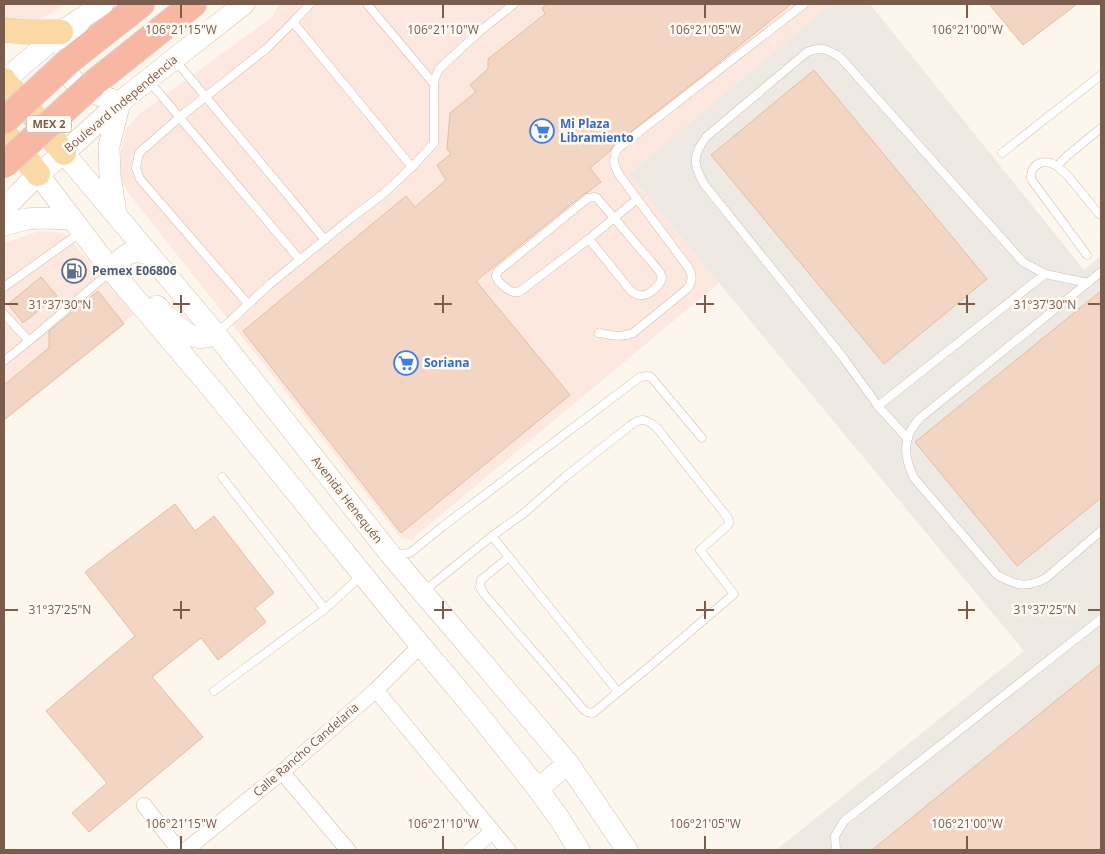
<svg xmlns="http://www.w3.org/2000/svg" width="1105" height="854" viewBox="0 0 1105 854" font-family="'Open Sans',sans-serif">
<rect width="100%" height="100%" fill="#fdf6ec"/>
<g fill="#fde8e0">
<path d="M 4,4 L 64,4 L 52,13 L 34,21 L 4,21 Z"/>
<path d="M 279,4 L 831,4 L 629,174 L 719,283 L 411,540 L 401,538 L 129,194 L 121,179 L 121,150 L 127,128 L 139,114 L 272,17 Z"/>
<path d="M 39,231 L 64,233 L 135,313 L 4,419 L 4,243 Z"/>
</g>
<path fill="#efe9e4" d="M 831,4 L 870,4 L 1084,270 L 1101,256 L 1101,850 L 776,850 L 1024,651 L 719,283 L 629,174 Z"/>
<g fill="#f3d5c3" stroke="#e6bba3">
<path d="M 547,4 L 791,4 L 706,73 L 614,145 L 610,151 L 590,168 L 601,182 L 588,192 L 584,194 L 476,281 L 570,395 L 401,533 L 243,331 L 406,196 L 415,207 L 446,180 L 437,165 L 451,154 L 447,149 L 450,113 L 476,92 L 470,85 L 488,69 L 488,59 L 545,14 L 542,8 Z"/>
<path d="M 989,4 L 1077,4 L 1023,45 Z"/>
<path d="M 814,70 L 987,279 L 884,364 L 711,155 Z"/>
<path d="M 75,260 L 85,272 L 73,282 L 63,270 Z"/>
<path d="M 41,277 L 57,296 L 23,323 L 8,304 Z"/>
<path d="M 98,291 L 124,324 L 4,420 L 4,385 L 49,348 L 49,331 Z"/>
<path d="M 1101,291 L 1101,498 L 1017,566 L 915,442 Z"/>
<path d="M 175,504 L 195,531 L 214,516 L 274,593 L 255,608 L 266,622 L 218,660 L 201,638 L 152,677 L 203,737 L 89,832 L 72,813 L 107,783 L 46,711 L 135,636 L 85,572 Z"/>
<path d="M 1101,664 L 1101,850 L 872,850 Z"/>
</g>
<g fill="none" stroke-linecap="round" stroke-linejoin="round">
<g stroke="#d1beb0" stroke-width="9">
<g id="lane">
<path d="M 367,4 L 434,84"/>
<path d="M 293,22 L 310,4"/>
<path d="M 175,60 L 325,240"/>
<path d="M 149,81 L 300,260"/>
<path d="M 1101,128 L 1067,156 L 1057,166 L 1068,176 L 1099,214 L 1101,215"/>
<path d="M 1002,153 L 1101,75"/>
<path d="M 1057,166 C 1045,159 1030,162 1031,179 L 1087,255"/>
<path d="M 589,239 L 631,291 C 633,292 636,295 639,295 C 648,297 660,286 662,278 L 660,272 L 597,198 L 594,197 L 588,198 L 497,272 L 496,276 L 498,281 C 504,286 510,294 519,292 L 589,239 L 637,199"/>
<path d="M 1101,272 L 920,418 C 902,437 903,455 914,478 L 997,575 C 1016,585 1026,589 1046,578 L 1101,531"/>
<path d="M 4,287 L 80,233"/>
<path d="M 248,304 L 140,179 L 136,168 L 139,153 L 180,117 L 266,49 L 293,22 L 412,167"/>
<path d="M 4,314 L 29,341"/>
<path d="M 217,333 L 270,284 L 350,219 L 382,195 L 412,167 L 434,143 L 434,84 L 435,78 L 439,69 L 479,32 L 514,4"/>
<path d="M 599,333 C 611,335 621,338 633,333 L 687,289 C 693,281 693,276 688,267 L 620,176 C 614,166 612,160 617,149 L 804,4"/>
<path d="M 4,361 L 29,341 L 110,272"/>
<path d="M 878,406 L 1045,274"/>
<path d="M 908,439 L 878,406 L 842,356 L 704,184 C 693,164 692,156 706,137 L 807,52 C 821,46 827,49 840,57 L 1023,262 L 1045,274 L 1088,283"/>
<path d="M 222,477 L 325,609"/>
<path d="M 492,536 L 618,692"/>
<path d="M 395,554 L 410,553 L 442,527 L 640,377 L 648,376 L 651,377 L 702,438"/>
<path d="M 424,591 L 492,536 L 523,514 L 565,477 L 631,425 C 642,417 647,419 657,428 L 728,518 L 729,523 L 726,527 L 700,550 L 734,594 L 650,666 L 593,713 L 587,712 L 584,710 L 484,594 L 480,587 L 481,580 L 509,557"/>
<path d="M 214,691 L 325,609 L 362,575"/>
<path d="M 836,850 L 835,836 L 844,821 L 1101,619"/>
</g>
</g>
<g stroke="#d1beb0" stroke-width="16">
<g id="street">
<path d="M 376,690 L 508,850"/>
<path d="M 282,772 L 348,850"/>
<path d="M 144,805 L 179,850"/>
<path d="M 186,850 L 282,772 L 376,690 L 421,645"/>
<path d="M 471,850 L 492,832"/>
</g>
</g>
<g stroke="#d6c0b0" stroke-width="22">
<g id="secondary">
<path d="M 81,20 C 77,26 71,32 67,39 C 65,43 65,49 65,54 C 60,85 97,95 120,102 L 109,146 L 110,176 L 116,213"/>
<path d="M 4,81 L 61,32 L 103,4"/>
<path d="M 64,153 L 216,334 L 390,554 L 568,763 L 627,850"/>
<path d="M 38,174 L 111,270 L 217,395 L 397,617 L 475,710 L 538,789 L 559,818 L 579,850"/>
<path d="M 4,209 L 38,174 L 64,153 L 120,102 L 174,59 L 244,4"/>
<path d="M 4,225 L 26,219 L 40,218 L 72,219"/>
<path d="M 111,270 C 125,256 126,249 148,253"/>
<path d="M 157,306 C 162,312 169,317 174,323 C 189,336 196,342 216,334"/>
<path d="M 538,789 L 568,763"/>
</g>
</g>
<g stroke="#dad1cd" stroke-width="25">
<g id="primary">
<path d="M 4,30 L 26,32 L 61,32"/>
<path d="M 4,80 L 64,153"/>
<path d="M 4,133 L 38,174"/>
</g>
</g>
<g stroke="#dad1cd" stroke-width="28">
<g id="highway">
<path d="M 71,59 L 141,4"/>
<path d="M 94,83 L 193,4"/>
</g>
</g>
<use href="#lane" stroke="#fff" stroke-width="8"/>
<use href="#street" stroke="#fff" stroke-width="15"/>
<use href="#secondary" stroke="#fff" stroke-width="21"/>
<use href="#primary" stroke="#fbd9a5" stroke-width="24"/>
<use href="#highway" stroke="#f7b7a3" stroke-width="26"/>
<g stroke="#dad1cd" stroke-width="28" stroke-linecap="butt">
<g id="highway-bridge">
<path d="M 4,121 L 71,59"/>
<path d="M 4,165 L 94,83"/>
</g>
</g>
<use href="#highway-bridge" stroke="#f7b7a3" stroke-width="26"/>
</g>
<path fill="none" stroke="#7a5c4d" stroke-width="2" d="M 181,5 L 181,18M 443,5 L 443,18M 705,5 L 705,18M 967,5 L 967,18M 181,295 L 181,313M 443,295 L 443,313M 705,295 L 705,313M 967,295 L 967,313M 5,304 L 18,304M 173,304 L 190,304M 434,304 L 452,304M 696,304 L 714,304M 958,304 L 975,304M 1088,304 L 1100,304M 181,601 L 181,619M 443,601 L 443,619M 705,601 L 705,619M 967,601 L 967,619M 5,610 L 18,610M 173,610 L 190,610M 434,610 L 452,610M 696,610 L 714,610M 958,610 L 975,610M 1088,610 L 1100,610M 181,836 L 181,849M 443,836 L 443,849M 705,836 L 705,849M 967,836 L 967,849"/>
<defs>
<g id="supermarket-ring" transform="scale(1.25)"><circle r="9.5" fill="#fffaf3" stroke="#3f7fe0" stroke-width="1.5"/><path d="M-6-5.5h2.5l.6 2H6L4.5 2H-2.5L-4.4-4H-6ZM-1.5 3.2a1.3 1.3 0 1 0 .1 0ZM3 3.2a1.3 1.3 0 1 0 .1 0Z" fill="#3f7fe0"/></g>
<g id="fuel-ring" transform="scale(1.25)"><circle r="9.5" fill="#fffaf3" stroke="#5c6f8a" stroke-width="1.5"/><path d="M-5.5-6h7V0h2V4h1.3V-2.5L3-4.5l.8-.8L6-3V5H2.5V1h-1V6h-7ZM-4.2-4.7v3.2H.2V-4.7Z" fill="#5c6f8a"/></g>
</defs>
<g fill-rule="evenodd">
<use href="#supermarket-ring" x="542" y="131"/>
<use href="#fuel-ring" x="74" y="271"/>
<use href="#supermarket-ring" x="406" y="363"/>
</g>
<g text-anchor="middle" stroke-width="5" stroke-linejoin="round" paint-order="stroke">
<rect fill="#fffaf3" stroke="#a28b7f" stroke-width="1" x="26.5" y="115.5" width="45" height="17" rx="4"/>
<g font-size="11" font-weight="bold" fill="#7a5c4d">
<text x="49" y="128">MEX 2</text>
</g>
<g font-size="12" fill="#7a5c4d" stroke="#fffaf3">
<text transform="translate(121 104) rotate(-40)" y="4">Boulevard Independencia</text>
<text transform="translate(347 500) rotate(52)" y="4">Avenida Henequén</text>
<text transform="translate(306 750) rotate(-41)" y="4">Calle Rancho Candelaria</text>
</g>
<g font-size="12" font-weight="bold" fill="#366cbe" stroke="#fffaf3" text-anchor="start">
<text x="560" y="128">Mi Plaza<tspan x="560" dy="14">Libramiento</tspan></text>
<text x="424" y="367">Soriana</text>
</g>
<g font-size="12" font-weight="bold" fill="#4e5e75" stroke="#fffaf3" text-anchor="start">
<text x="92" y="275">Pemex E06806</text>
</g>
</g>
<g font-size="12" text-anchor="middle" fill="#7a5c4d" stroke="#fffaf3" stroke-width="5" stroke-linejoin="round" paint-order="stroke">
<text x="181" y="34">106°21'15"W</text>
<text x="443" y="34">106°21'10"W</text>
<text x="705" y="34">106°21'05"W</text>
<text x="967" y="34">106°21'00"W</text>
<text x="60" y="309">31°37'30"N</text>
<text x="1045" y="309">31°37'30"N</text>
<text x="60" y="614">31°37'25"N</text>
<text x="1045" y="614">31°37'25"N</text>
<text x="181" y="828">106°21'15"W</text>
<text x="443" y="828">106°21'10"W</text>
<text x="705" y="828">106°21'05"W</text>
<text x="967" y="828">106°21'00"W</text>
</g>
<rect width="1105" height="854" fill="none" stroke="#7a5c4d" stroke-width="10"/>
</svg>
